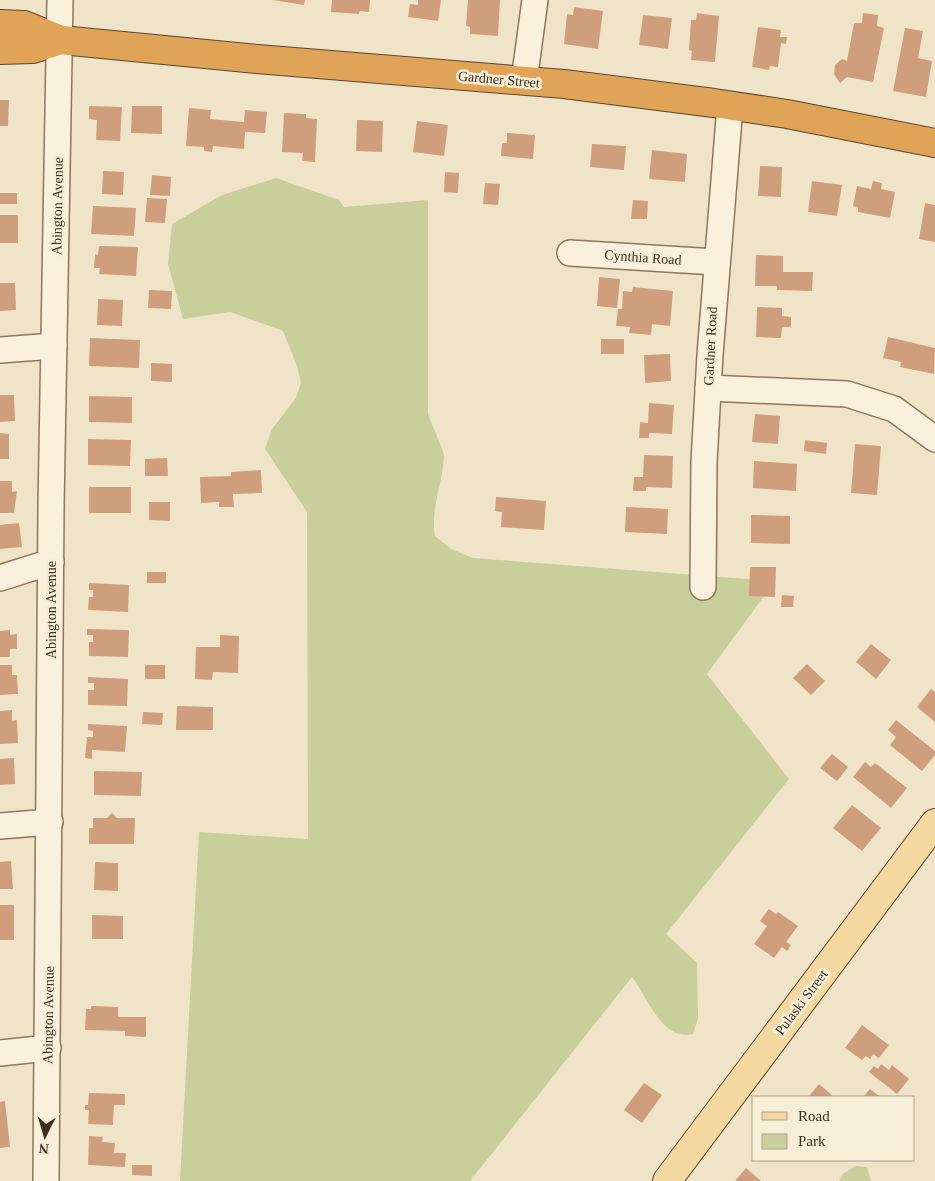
<svg xmlns="http://www.w3.org/2000/svg" width="935" height="1181" viewBox="0 0 935 1181" font-family="'Times New Roman',serif">
<rect width="100%" height="100%" fill="#f0e4c8"/>
<g fill="#c9cf9b">
<path d="M 276,178 L 339,200 L 344,207 L 428,200 L 428,413 C 431,424 444,450 444,456 C 443,483 430,510 435,536 L 451,549 L 473,558 L 775,581 L 707,674 L 789,779 L 666,934 L 697,963 L 698,1018 L 693,1034 C 662,1042 647,996 632,977 L 470,1181 L 180,1181 L 199,832 L 308,839 L 307,512 L 265,449 L 272,429 L 296,398 L 301,383 L 297,366 L 283,331 L 230,312 L 183,319 L 168,264 L 172,224 L 222,195 Z"/>
<path d="M 855,1166 L 867,1167 L 871,1181 L 839,1181 L 843,1174 Z"/>
</g>
<g fill="#cf9f7d">
<path d="M 273,0 L 305,0 L 304,5 Z"/>
<path d="M 332,0 L 370,0 L 369,12 L 360,11 L 359,14 L 331,12 Z"/>
<path d="M 418,0 L 441,0 L 438,21 L 408,17 L 410,4 L 418,5 Z"/>
<path d="M 468,0 L 500,0 L 498,36 L 470,34 L 470,27 L 466,26 Z"/>
<path d="M 574,7 L 603,11 L 598,49 L 564,44 L 567,14 L 573,15 Z"/>
<path d="M 697,13 L 719,16 L 715,62 L 691,60 L 692,51 L 689,50 L 691,20 L 696,20 Z"/>
<path d="M 863,13 L 878,15 L 877,26 L 884,28 L 873,82 L 847,77 L 840,83 L 834,74 L 835,65 L 842,59 L 847,61 L 854,23 L 862,23 Z"/>
<path d="M 643,15 L 672,18 L 668,49 L 639,45 Z"/>
<path d="M 758,27 L 781,30 L 780,37 L 787,37 L 786,44 L 781,43 L 778,67 L 770,66 L 769,70 L 752,67 Z"/>
<path d="M 905,28 L 923,31 L 918,58 L 932,61 L 926,97 L 893,91 Z"/>
<path d="M 0,100 L 9,100 L 8,126 L 0,126 Z"/>
<path d="M 89,106 L 122,107 L 120,141 L 96,140 L 97,120 L 89,119 Z"/>
<path d="M 132,106 L 162,106 L 162,134 L 131,133 Z"/>
<path d="M 189,108 L 211,110 L 210,119 L 244,122 L 245,110 L 267,112 L 265,133 L 245,132 L 244,149 L 213,146 L 212,152 L 204,151 L 204,147 L 186,146 Z"/>
<path d="M 284,113 L 306,114 L 306,118 L 317,119 L 315,162 L 302,161 L 303,153 L 282,152 Z"/>
<path d="M 357,120 L 383,121 L 382,152 L 356,151 Z"/>
<path d="M 417,121 L 448,125 L 444,156 L 413,152 Z"/>
<path d="M 507,133 L 535,135 L 533,159 L 501,156 L 502,143 L 507,143 Z"/>
<path d="M 592,144 L 626,146 L 624,170 L 590,167 Z"/>
<path d="M 652,150 L 687,154 L 685,182 L 649,179 Z"/>
<path d="M 760,166 L 782,167 L 781,197 L 758,196 Z"/>
<path d="M 103,171 L 124,172 L 123,195 L 102,194 Z"/>
<path d="M 445,172 L 459,173 L 458,193 L 444,192 Z"/>
<path d="M 152,175 L 171,177 L 170,196 L 150,195 Z"/>
<path d="M 812,181 L 842,185 L 837,216 L 808,212 Z"/>
<path d="M 873,181 L 882,183 L 881,189 L 895,192 L 890,218 L 858,212 L 858,208 L 853,206 L 857,186 L 871,189 Z"/>
<path d="M 485,183 L 500,184 L 498,205 L 483,204 Z"/>
<rect x="0" y="193" width="17" height="11"/>
<path d="M 147,198 L 167,199 L 165,223 L 145,222 Z"/>
<path d="M 633,200 L 648,201 L 647,219 L 631,219 Z"/>
<path d="M 925,203 L 935,205 L 935,242 L 919,239 Z"/>
<path d="M 93,206 L 136,208 L 134,236 L 91,234 Z"/>
<rect x="0" y="215" width="18" height="28"/>
<path d="M 99,246 L 138,247 L 136,276 L 99,274 L 100,268 L 94,268 L 95,254 L 98,255 Z"/>
<path d="M 756,255 L 783,256 L 783,272 L 813,272 L 812,291 L 777,290 L 777,286 L 755,286 Z"/>
<path d="M 599,277 L 620,279 L 617,308 L 597,306 Z"/>
<path d="M 0,283 L 15,283 L 16,310 L 0,311 Z"/>
<path d="M 633,287 L 673,291 L 670,326 L 652,324 L 651,335 L 629,333 L 630,327 L 616,326 L 618,309 L 622,309 L 623,291 L 632,292 Z"/>
<path d="M 149,290 L 172,291 L 171,309 L 148,308 Z"/>
<path d="M 98,299 L 123,300 L 122,326 L 97,325 Z"/>
<path d="M 757,307 L 782,308 L 782,316 L 791,317 L 791,327 L 782,327 L 781,338 L 756,337 Z"/>
<path d="M 888,337 L 935,348 L 934,374 L 900,367 L 901,362 L 883,358 Z"/>
<path d="M 90,338 L 140,340 L 139,368 L 89,366 Z"/>
<rect x="601" y="339" width="23" height="15"/>
<path d="M 670,354 L 671,381 L 645,383 L 644,355 Z"/>
<path d="M 151,363 L 172,364 L 172,382 L 151,381 Z"/>
<path d="M 0,395 L 14,395 L 15,421 L 0,422 Z"/>
<path d="M 89,396 L 132,397 L 132,423 L 89,422 Z"/>
<path d="M 649,403 L 674,405 L 672,434 L 649,433 L 649,438 L 639,438 L 640,422 L 648,423 Z"/>
<path d="M 755,414 L 780,416 L 778,444 L 752,442 Z"/>
<path d="M 0,433 L 9,434 L 9,459 L 0,459 Z"/>
<path d="M 88,439 L 131,440 L 130,466 L 88,465 Z"/>
<path d="M 805,440 L 827,443 L 826,454 L 804,451 Z"/>
<path d="M 855,444 L 881,446 L 877,495 L 851,493 Z"/>
<path d="M 644,455 L 673,456 L 672,488 L 646,487 L 646,491 L 633,491 L 634,477 L 643,477 Z"/>
<path d="M 167,458 L 168,476 L 145,476 L 145,459 Z"/>
<path d="M 754,461 L 797,464 L 796,491 L 753,488 Z"/>
<path d="M 261,470 L 262,493 L 233,494 L 234,507 L 219,507 L 219,502 L 201,503 L 200,477 L 231,476 L 231,472 Z"/>
<path d="M 0,481 L 12,481 L 12,492 L 17,491 L 14,513 L 0,513 Z"/>
<rect x="89" y="487" width="42" height="26"/>
<path d="M 496,497 L 546,501 L 544,530 L 501,527 L 502,512 L 495,511 Z"/>
<path d="M 149,502 L 170,502 L 170,521 L 149,520 Z"/>
<path d="M 626,507 L 668,509 L 667,534 L 625,532 Z"/>
<path d="M 751,515 L 790,516 L 790,544 L 751,543 Z"/>
<path d="M 19,523 L 22,547 L 0,549 L 0,525 Z"/>
<path d="M 750,567 L 776,567 L 775,597 L 749,596 Z"/>
<rect x="147" y="572" width="19" height="11"/>
<path d="M 89,583 L 129,585 L 128,612 L 88,610 L 89,597 L 93,597 L 93,590 L 89,590 Z"/>
<path d="M 782,595 L 794,596 L 793,607 L 781,607 Z"/>
<path d="M 87,629 L 129,630 L 128,657 L 89,656 L 89,642 L 93,642 L 93,635 L 87,635 Z"/>
<path d="M 10,630 L 10,635 L 17,634 L 17,649 L 10,649 L 10,657 L 0,657 L 0,631 Z"/>
<path d="M 220,635 L 239,636 L 238,673 L 213,672 L 212,680 L 195,679 L 196,647 L 220,647 Z"/>
<path d="M 871,644 L 891,660 L 876,679 L 856,662 Z"/>
<path d="M 807,664 L 825,681 L 811,695 L 793,678 Z"/>
<path d="M 0,665 L 12,665 L 12,675 L 17,675 L 18,694 L 0,695 Z"/>
<rect x="145" y="665" width="20" height="14"/>
<path d="M 88,677 L 128,679 L 127,706 L 88,705 L 88,690 L 94,690 L 94,683 L 88,683 Z"/>
<path d="M 931,689 L 935,692 L 935,722 L 917,707 Z"/>
<path d="M 177,706 L 213,707 L 213,730 L 176,730 Z"/>
<path d="M 12,710 L 12,721 L 17,720 L 18,743 L 0,744 L 0,711 Z"/>
<path d="M 143,712 L 163,713 L 162,725 L 142,724 Z"/>
<path d="M 896,720 L 935,751 L 935,755 L 922,771 L 890,745 L 896,737 L 888,730 Z"/>
<path d="M 88,724 L 127,726 L 125,752 L 92,750 L 92,759 L 85,758 L 87,737 L 93,737 L 93,731 L 88,730 Z"/>
<path d="M 832,754 L 848,767 L 837,781 L 820,768 Z"/>
<path d="M 14,758 L 15,784 L 0,785 L 0,759 Z"/>
<path d="M 865,762 L 871,767 L 875,763 L 907,788 L 891,808 L 853,777 Z"/>
<path d="M 94,771 L 142,772 L 141,796 L 94,795 Z"/>
<path d="M 852,805 L 881,828 L 862,851 L 833,828 Z"/>
<path d="M 112,813 L 117,818 L 135,818 L 134,844 L 89,844 L 89,828 L 93,828 L 93,818 L 107,818 Z"/>
<path d="M 11,861 L 13,889 L 0,889 L 0,862 Z"/>
<path d="M 95,862 L 118,863 L 118,891 L 94,890 Z"/>
<rect x="0" y="905" width="14" height="35"/>
<path d="M 769,909 L 776,914 L 778,912 L 798,926 L 786,942 L 791,945 L 787,951 L 782,947 L 774,958 L 754,944 L 767,926 L 760,921 Z"/>
<path d="M 92,915 L 123,916 L 123,939 L 92,939 Z"/>
<path d="M 91,1006 L 118,1007 L 118,1017 L 146,1017 L 146,1037 L 125,1036 L 125,1031 L 85,1030 L 86,1009 L 91,1009 Z"/>
<path d="M 862,1025 L 889,1045 L 879,1058 L 873,1054 L 870,1059 L 866,1056 L 862,1060 L 845,1048 Z"/>
<path d="M 881,1064 L 889,1070 L 892,1065 L 909,1079 L 897,1094 L 869,1072 L 874,1066 L 878,1069 Z"/>
<path d="M 644,1083 L 662,1095 L 642,1123 L 624,1110 Z"/>
<path d="M 819,1084 L 834,1097 L 808,1097 Z"/>
<path d="M 870,1089 L 881,1097 L 863,1097 Z"/>
<path d="M 89,1093 L 125,1094 L 125,1105 L 114,1105 L 113,1125 L 88,1124 L 89,1110 L 85,1110 L 85,1105 L 88,1105 Z"/>
<path d="M 5,1101 L 10,1147 L 0,1148 L 0,1102 Z"/>
<path d="M 89,1136 L 103,1137 L 102,1142 L 115,1143 L 114,1153 L 126,1153 L 125,1167 L 88,1165 Z"/>
<path d="M 132,1165 L 152,1165 L 152,1176 L 132,1175 Z"/>
<path d="M 746,1168 L 761,1181 L 735,1181 Z"/>
</g>
<g fill="none" stroke-linecap="round" stroke-linejoin="round">
<g stroke="#8d765c" stroke-width="28">
<g id="minor">
<path d="M 524,81 L 535,0"/>
<path d="M 570,253 L 716,262"/>
<path d="M 0,350 L 54,346"/>
<path d="M 708,388 L 847,394 L 894,409 L 935,439"/>
<path d="M 0,578 L 51,562"/>
<path d="M 703,587 L 704,462 L 710,355 L 730,106"/>
<path d="M 0,826 L 50,822"/>
<path d="M 0,1053 L 48,1048"/>
<path d="M 46,1181 L 51,507 L 60,0"/>
</g>
</g>
<g stroke="#5b4430" stroke-width="30">
<path id="major" d="M 667,1181 L 935,823"/>
</g>
<g stroke="#5b4430" stroke-width="30">
<g id="highway">
<path d="M 0,24 L 24,25 L 61,40 L 257,59 L 564,84 L 714,103 L 787,114 L 935,143"/>
<path d="M 0,50 L 33,49 L 61,40"/>
</g>
</g>
<use href="#minor" stroke="#faf1dc" stroke-width="25"/>
<use href="#major" stroke="#f3d9a0" stroke-width="28"/>
<use href="#highway" stroke="#e0a458" stroke-width="28"/>
</g>
<g text-anchor="middle" stroke-width="5" stroke-linejoin="round" paint-order="stroke">
<g font-size="14" fill="#3d2e20" stroke="#f7eed8">
<text transform="translate(499 79) rotate(5)" y="5">Gardner Street</text>
<text transform="translate(57 206) rotate(-89)" y="5">Abington Avenue</text>
<text transform="translate(643 257) rotate(4)" y="5">Cynthia Road</text>
<text transform="translate(710 346) rotate(-87)" y="5">Gardner Road</text>
<text transform="translate(51 610) rotate(-90)" y="5">Abington Avenue</text>
<text transform="translate(801 1002) rotate(-53)" y="5">Pulaski Street</text>
<text transform="translate(48 1015) rotate(-89)" y="5">Abington Avenue</text>
</g>
</g>
<rect x="752" y="1096" width="162" height="65" fill="#f7eed8" stroke="#ada18e"/>
<rect x="762" y="1112" width="25" height="8" fill="#f3d9a0" stroke="#ada18e"/>
<text x="798" y="1121" font-size="15" fill="#3d2e20">Road</text>
<rect x="762" y="1134" width="25" height="15" fill="#c9cf9b" stroke="#ada18e"/>
<text x="798" y="1146" font-size="15" fill="#3d2e20">Park</text>
<g transform="translate(45 1136) rotate(185)" stroke="#f7eed8" stroke-width="4" paint-order="stroke">
<path d="M0-4L9 19L0 12L-9 19Z" fill="#3d2e20"/>
<text y="-8" font-size="14" font-weight="bold" text-anchor="middle" fill="#3d2e20">N</text>
</g>
</svg>
